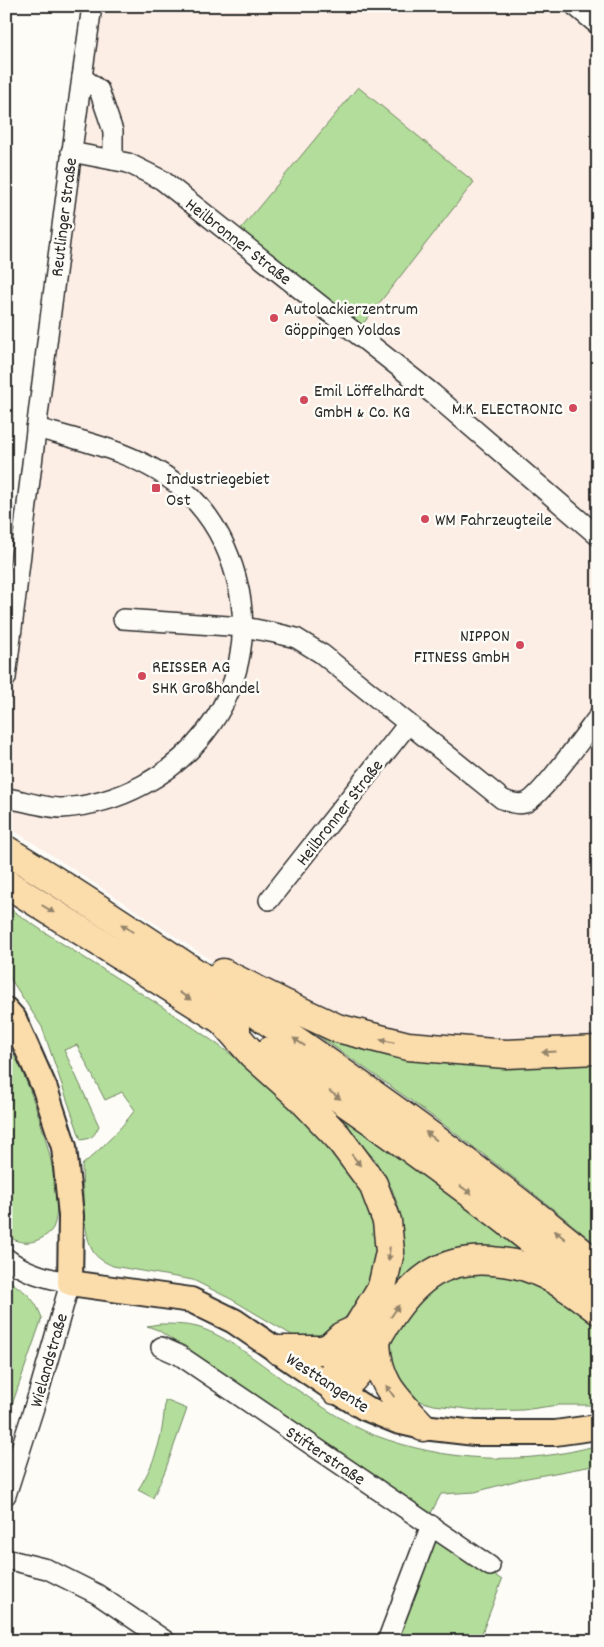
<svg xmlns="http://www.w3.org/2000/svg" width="604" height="1647" viewBox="0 0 604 1647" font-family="Dekko,sans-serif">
<rect width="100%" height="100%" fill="#fdfcf7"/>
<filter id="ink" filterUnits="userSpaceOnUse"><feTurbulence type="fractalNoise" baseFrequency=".02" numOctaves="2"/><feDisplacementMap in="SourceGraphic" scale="10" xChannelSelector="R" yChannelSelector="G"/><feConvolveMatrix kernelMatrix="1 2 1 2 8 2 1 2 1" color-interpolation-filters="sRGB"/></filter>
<g filter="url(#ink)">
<path fill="#fcede5" d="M 83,6 L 598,6 L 598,1044 L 414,1042 L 246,983 L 6,825 L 6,657 L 28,428 L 62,151 Z"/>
<g fill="#b3dd9a" stroke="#6f8462">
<path d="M 358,87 L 474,182 L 359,329 L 239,231 Z"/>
<path d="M 6,906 C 104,975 212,1028 300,1112 C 312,1124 323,1139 334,1152 C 342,1162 351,1171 358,1181 C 369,1197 379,1230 379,1249 C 378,1278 346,1319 326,1339 L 297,1338 L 231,1299 L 193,1280 L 113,1266 C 107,1263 99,1260 94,1253 C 82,1236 83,1188 82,1165 C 102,1148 119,1131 135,1110 L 122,1092 L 105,1100 L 77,1045 L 64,1050 L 99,1126 C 94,1136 93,1138 81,1140 L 42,1027 L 6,972 Z"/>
<path d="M 299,1023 L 598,1055 L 598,1246 C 503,1166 402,1092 299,1023 Z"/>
<path d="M 6,1042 C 14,1055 22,1068 27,1083 C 39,1113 67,1199 53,1228 C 51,1232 45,1236 42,1238 C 29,1245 18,1243 6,1235 Z"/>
<path d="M 321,1096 L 536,1259 L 462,1256 L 382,1320 L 402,1235 L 400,1212 L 392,1189 L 374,1158 L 317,1099 Z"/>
<path d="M 461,1271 L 524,1274 L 598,1318 L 598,1405 L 558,1405 L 523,1410 L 484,1411 L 434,1405 L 412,1399 L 388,1372 L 389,1331 L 400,1310 Z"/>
<path d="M 6,1279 C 24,1291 34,1296 42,1318 L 6,1422 Z"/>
<path d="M 159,1324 C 171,1324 184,1324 197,1327 C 230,1336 270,1372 299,1391 C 323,1407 348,1425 374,1435 C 445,1462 525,1466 598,1445 L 598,1465 L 522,1479 L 475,1492 L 441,1494 L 430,1515 L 158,1330 L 147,1326 Z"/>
<path d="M 165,1400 L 187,1409 L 165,1471 L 153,1498 L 138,1490 C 157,1459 163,1436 165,1400 Z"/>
<path d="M 444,1541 L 502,1580 L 479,1641 L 393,1641 L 429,1545 L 435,1542 Z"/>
</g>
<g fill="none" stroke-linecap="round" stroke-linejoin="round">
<g stroke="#2b2b2b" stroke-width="22">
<g id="minor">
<path d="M 575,6 L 598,25"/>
<path d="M 82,77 L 99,90 L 113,131 L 113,160"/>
<path d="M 71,152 L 128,163 L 162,180 L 433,394 L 598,536"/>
<path d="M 123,619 L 244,627 L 275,633 L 296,638 L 322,654 L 502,799 C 509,802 516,805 525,803 C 539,799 586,733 598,717"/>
<path d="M 6,678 C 33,454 60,230 92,6"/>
<path d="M 6,798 C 21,800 49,809 62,808 C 179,800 268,693 236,577 C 227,544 210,513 184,490 C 143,454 87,442 36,428"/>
<path d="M 269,900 L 408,724"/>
<path d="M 6,1258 C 25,1273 47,1278 70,1283 L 38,1395 L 6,1495"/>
<path d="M 161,1347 L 179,1355 L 490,1566"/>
<path d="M 6,1559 L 47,1569 L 97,1594 L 166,1641"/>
<path d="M 387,1641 L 431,1525"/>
</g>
</g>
<g stroke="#2b2b2b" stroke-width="28">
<path id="major" d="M 6,1010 L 14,1019 L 45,1089 L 64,1147 L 71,1216 L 70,1283 L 191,1300 L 234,1321 L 335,1390 L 365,1408 L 397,1421 L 423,1427 L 475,1433 L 555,1433 L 598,1427"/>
</g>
<g stroke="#2b2b2b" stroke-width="31">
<g id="highway">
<path d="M 6,850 C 85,898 161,950 238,1001 C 362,1085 483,1170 598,1266"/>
<path d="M 6,883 L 236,1029"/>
<path d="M 223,973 L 285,1004 L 337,1028 L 408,1046 L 506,1054 L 598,1050"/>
<path d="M 221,1019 L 252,1054 L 300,1097 L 338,1137 L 373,1184 L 387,1221 L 390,1252 L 382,1287 L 339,1358 L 334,1372 L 335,1390 C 358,1383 368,1355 379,1335 C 382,1329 387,1322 391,1316 C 417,1278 444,1257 492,1261 C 503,1262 515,1263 526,1267 C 553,1276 576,1293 598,1310"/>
<path d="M 270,1051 C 378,1123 484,1199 583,1283"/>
<path d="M 376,1343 C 378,1384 396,1398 423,1427"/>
<path d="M 278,1350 L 322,1350 L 330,1347 L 342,1336 L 353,1331"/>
</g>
</g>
<use href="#minor" stroke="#fdfcf7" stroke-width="19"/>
<use href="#major" stroke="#fbdcab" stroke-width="24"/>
<use href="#highway" stroke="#fbdcab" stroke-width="28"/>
</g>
<defs><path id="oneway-solid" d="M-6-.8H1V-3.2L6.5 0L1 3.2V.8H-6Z" transform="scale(1.25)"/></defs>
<g fill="#93846b">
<use href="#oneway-solid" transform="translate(48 909) rotate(32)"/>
<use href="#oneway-solid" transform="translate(127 928) rotate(-147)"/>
<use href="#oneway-solid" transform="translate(185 996) rotate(33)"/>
<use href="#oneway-solid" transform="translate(387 1041) rotate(-167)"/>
<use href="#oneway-solid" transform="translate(299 1042) rotate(-146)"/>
<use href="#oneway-solid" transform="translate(549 1052) rotate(177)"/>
<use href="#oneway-solid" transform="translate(335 1095) rotate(35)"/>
<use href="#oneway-solid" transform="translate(431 1136) rotate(-143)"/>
<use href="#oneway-solid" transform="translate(356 1160) rotate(52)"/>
<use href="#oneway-solid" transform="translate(466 1190) rotate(36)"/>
<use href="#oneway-solid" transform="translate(560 1235) rotate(-141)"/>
<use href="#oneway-solid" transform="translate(389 1254) rotate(96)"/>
<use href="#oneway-solid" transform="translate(395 1311) rotate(-56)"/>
<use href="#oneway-solid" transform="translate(390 1391) rotate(-125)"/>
</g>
</g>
<g fill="#d1495b" stroke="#fdfcf7" stroke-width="2">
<circle cx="274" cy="318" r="5"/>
<circle cx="304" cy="400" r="5"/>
<circle cx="573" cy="408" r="5"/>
<rect x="151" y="483" width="10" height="10" rx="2.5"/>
<circle cx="425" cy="519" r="5"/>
<circle cx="520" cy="645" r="5"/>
<circle cx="142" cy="676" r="5"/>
</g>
<g text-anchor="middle" stroke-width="5" stroke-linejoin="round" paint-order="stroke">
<g font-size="18" fill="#2b2b2b" stroke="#fdfcf7">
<text transform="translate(63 217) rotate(-83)" y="6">Reutlinger Straße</text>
<text transform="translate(239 241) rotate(38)" y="6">Heilbronner Straße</text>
<text transform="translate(339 812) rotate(-52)" y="6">Heilbronner Straße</text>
<text transform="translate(48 1360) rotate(-74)" y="6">Wielandstraße</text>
<text transform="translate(328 1382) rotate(33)" y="6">Westtangente</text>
<text transform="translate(326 1455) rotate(34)" y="6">Stifterstraße</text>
</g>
<g font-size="18" fill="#2b2b2b" stroke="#fdfcf7" text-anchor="start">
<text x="284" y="314">Autolackierzentrum<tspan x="284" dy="21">Göppingen Yoldas</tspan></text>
<text x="314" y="396">Emil Löffelhardt<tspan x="314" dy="21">GmbH &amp; Co. KG</tspan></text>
<text x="563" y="414" text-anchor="end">M.K. ELECTRONIC</text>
<text x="166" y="484">Industriegebiet<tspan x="166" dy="21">Ost</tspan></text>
<text x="435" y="525">WM Fahrzeugteile</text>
<text x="510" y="641" text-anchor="end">NIPPON<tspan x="510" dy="21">FITNESS GmbH</tspan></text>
<text x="152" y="672">REISSER AG<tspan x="152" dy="21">SHK Großhandel</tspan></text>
</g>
</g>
<rect width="604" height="1647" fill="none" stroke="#fdfcf7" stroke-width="25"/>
<rect x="12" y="12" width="579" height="1622" fill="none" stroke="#2b2b2b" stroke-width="2" filter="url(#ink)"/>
</svg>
